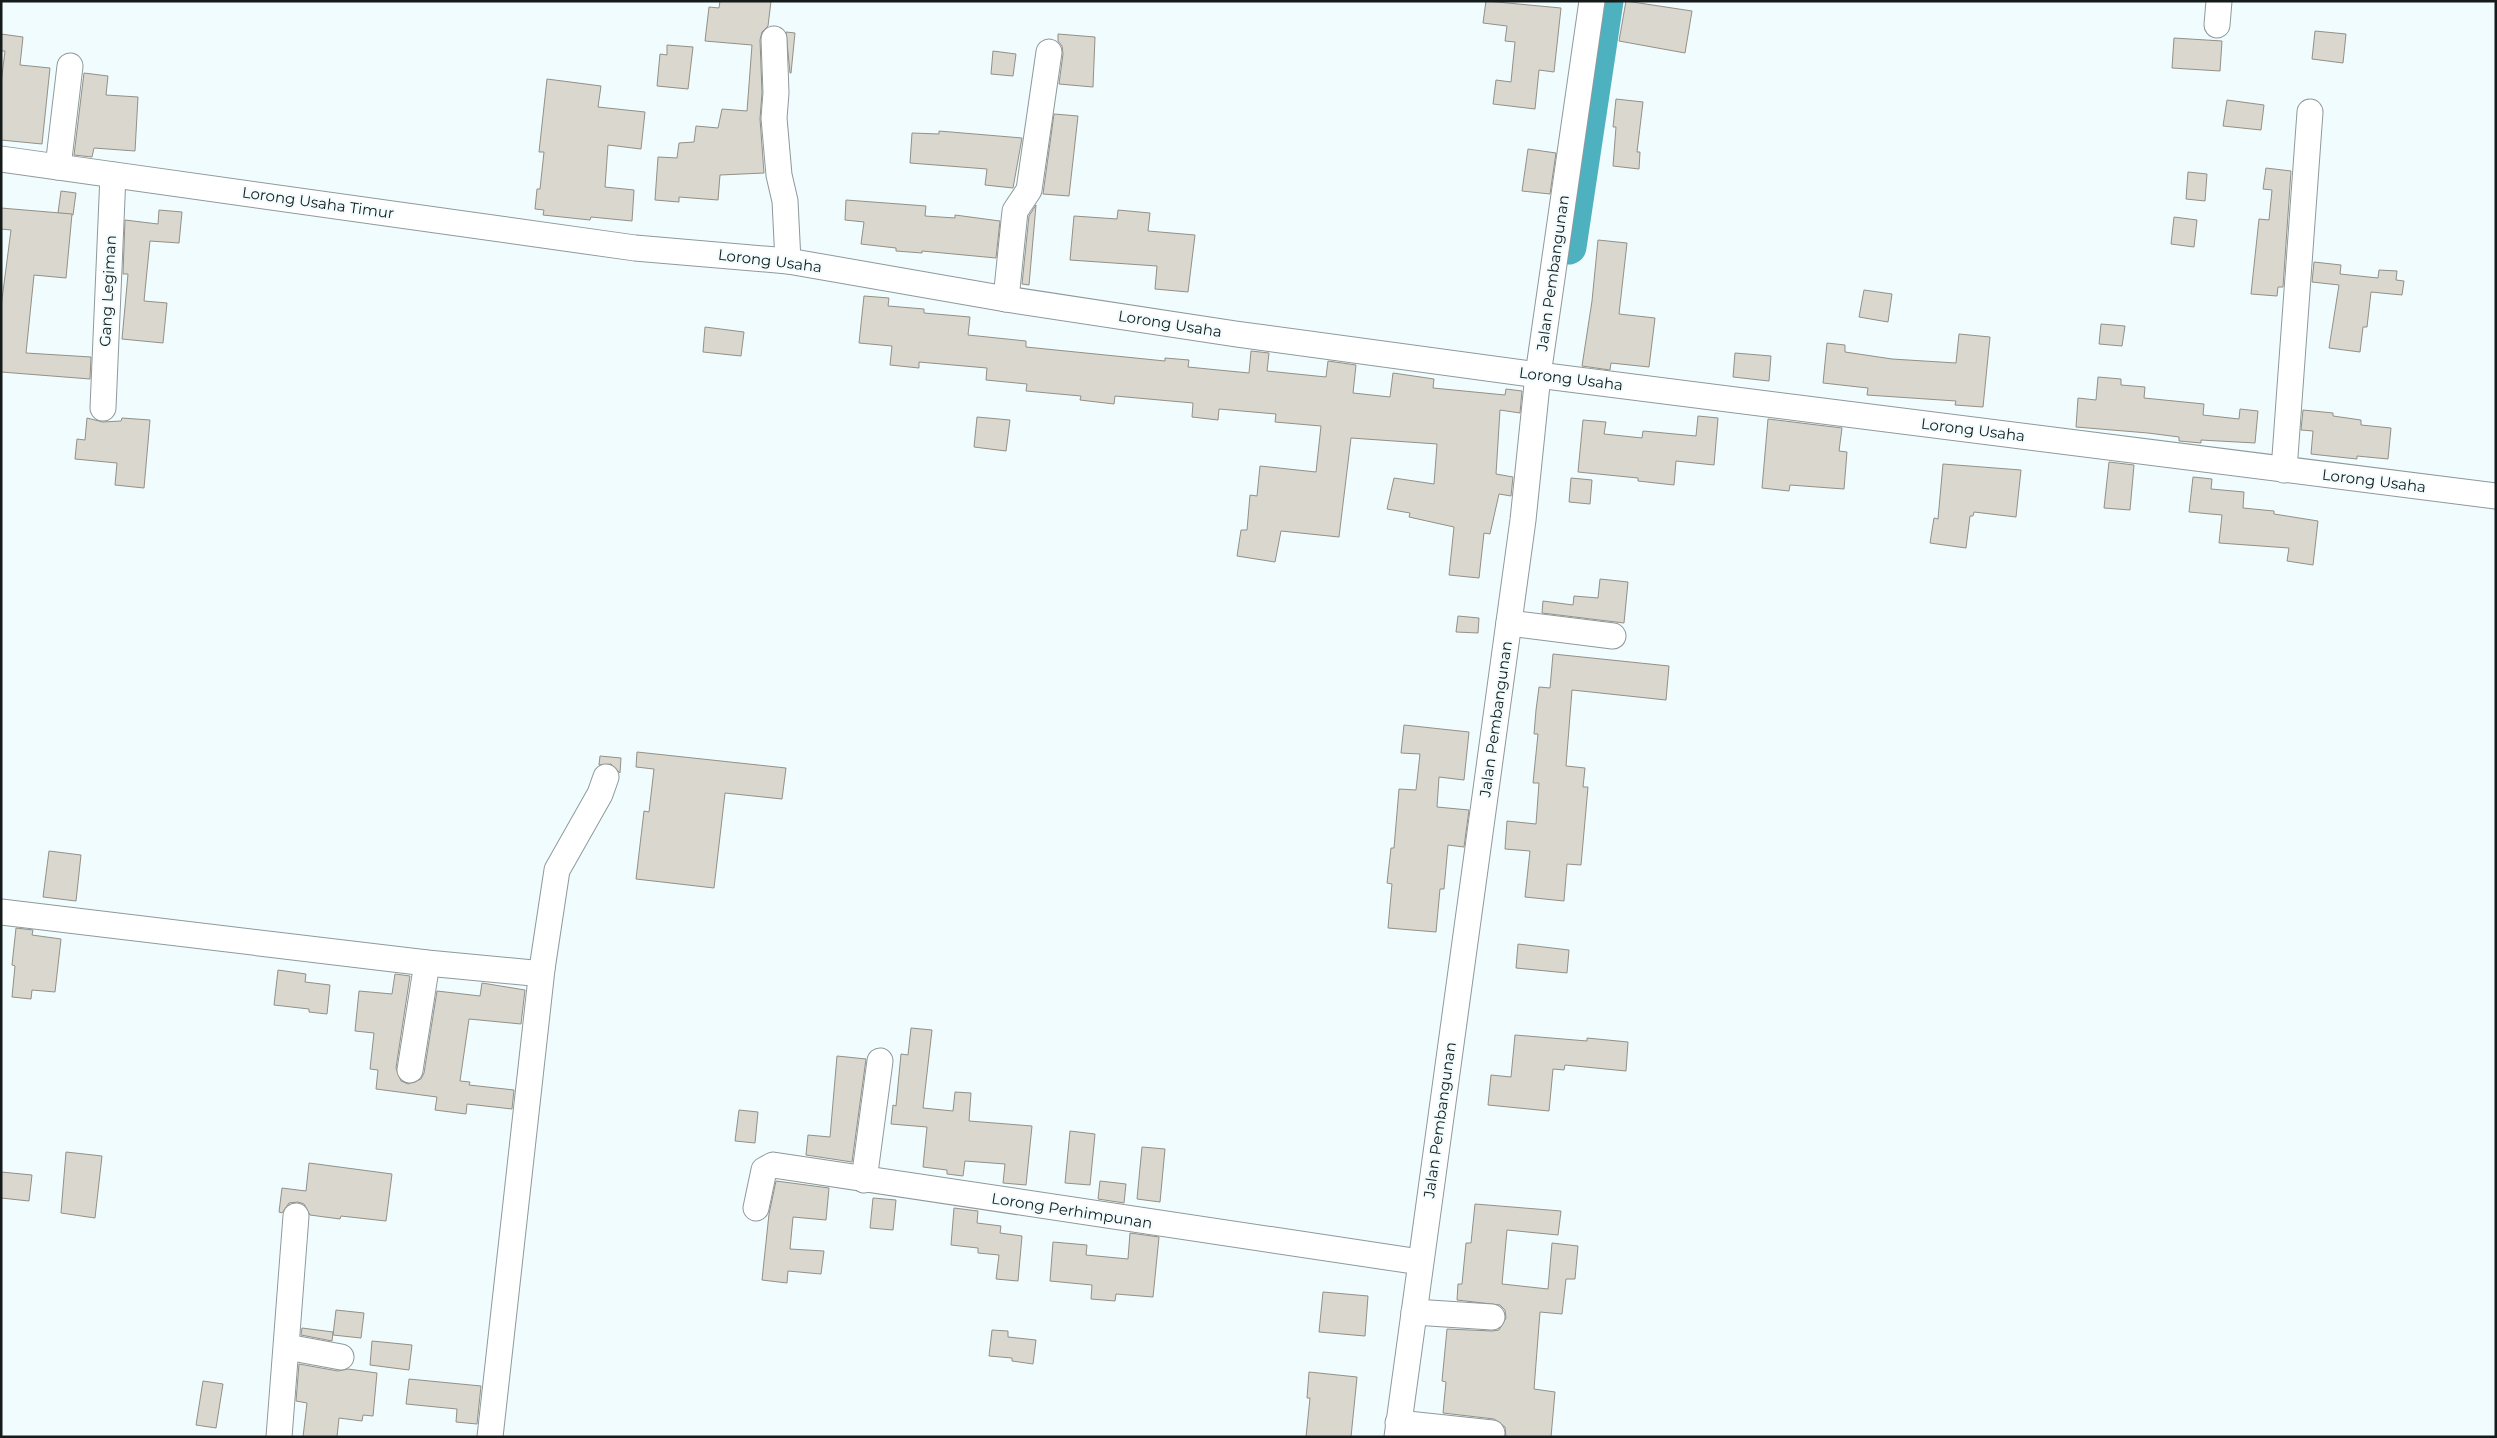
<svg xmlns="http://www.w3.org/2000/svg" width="2497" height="1438" viewBox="0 0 2497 1438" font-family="Montserrat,sans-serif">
<rect width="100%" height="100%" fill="#f0fcfe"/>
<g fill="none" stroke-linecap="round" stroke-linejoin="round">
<path stroke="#4eb1c0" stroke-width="35" d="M 1569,247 L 1606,1"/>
</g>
<g fill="#dad7ce" stroke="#939087">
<path d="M 720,1 L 771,1 L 768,26 L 762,32 L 760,40 L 762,93 L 760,119 L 764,173 L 720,175 L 718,200 L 679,197 L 679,202 L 655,200 L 658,157 L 677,158 L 679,143 L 694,142 L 696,126 L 718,128 L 722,109 L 747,111 L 752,45 L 705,41 L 709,7 L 719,8 Z"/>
<path d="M 1486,1 L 1561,8 L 1554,72 L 1539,70 L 1535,109 L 1493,104 L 1496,80 L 1511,82 L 1515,42 L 1505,41 L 1507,26 L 1483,23 Z"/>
<path d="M 1626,1 L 1692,11 L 1685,53 L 1619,41 Z"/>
<path d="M 2315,31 L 2346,34 L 2343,63 L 2312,59 Z"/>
<path d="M 786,32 L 795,33 L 791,73 L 790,73 Z"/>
<path d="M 1,34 L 23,37 L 20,65 L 50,68 L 42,144 L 1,140 L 1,83 L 5,51 L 1,51 Z"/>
<path d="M 1058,34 L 1095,37 L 1093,87 L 1059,84 L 1063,54 L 1062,46 L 1058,41 Z"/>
<path d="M 2174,38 L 2222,41 L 2220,71 L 2172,68 Z"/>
<path d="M 667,45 L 693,47 L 688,89 L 657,86 L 660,54 L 667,55 Z"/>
<path d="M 993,51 L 1016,54 L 1013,76 L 991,74 Z"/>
<path d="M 84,73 L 108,76 L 106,95 L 138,97 L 135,151 L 94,148 L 92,157 L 74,155 Z"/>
<path d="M 547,79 L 601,86 L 598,107 L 645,112 L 641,149 L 608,145 L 605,187 L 634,190 L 632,221 L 591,217 L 590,220 L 543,215 L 544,210 L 535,209 L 537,189 L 540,189 L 544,152 L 539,152 Z"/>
<path d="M 1616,99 L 1643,102 L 1637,152 L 1640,152 L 1639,169 L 1613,166 L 1616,127 L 1613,127 Z"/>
<path d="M 2227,100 L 2264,105 L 2261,130 L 2223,126 Z"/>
<path d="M 1054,114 L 1078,116 L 1069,196 L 1043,194 Z"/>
<path d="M 939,131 L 1022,138 L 1013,188 L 985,185 L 987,169 L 910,163 L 912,133 L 939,134 Z"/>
<path d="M 1528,149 L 1556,153 L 1550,194 L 1522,191 Z"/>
<path d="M 2266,168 L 2291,171 L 2283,287 L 2278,287 L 2277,296 L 2251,294 L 2259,219 L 2269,220 L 2272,190 L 2263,189 Z"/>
<path d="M 2188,172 L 2207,174 L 2205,201 L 2186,199 Z"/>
<path d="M 61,191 L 76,193 L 73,215 L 58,213 Z"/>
<path d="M 846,200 L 926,206 L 925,216 L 955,218 L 955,215 L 1000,221 L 996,258 L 922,251 L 922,253 L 896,251 L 896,248 L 861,244 L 864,222 L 845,220 Z"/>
<path d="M 1036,205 L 1029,285 L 1022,284 L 1029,216 Z"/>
<path d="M 1,208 L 72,214 L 66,278 L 34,275 L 26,353 L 91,357 L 90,379 L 1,372 L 1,307 L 11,230 L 1,229 Z"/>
<path d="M 159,210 L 182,212 L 179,243 L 150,241 L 144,301 L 167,303 L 163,343 L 122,339 L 128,274 L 123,274 L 125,220 L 158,224 Z"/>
<path d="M 1118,210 L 1150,213 L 1148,231 L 1195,235 L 1188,292 L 1155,289 L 1157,266 L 1070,260 L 1074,216 L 1117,219 Z"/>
<path d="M 2174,217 L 2197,220 L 2194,247 L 2171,244 Z"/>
<path d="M 1598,240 L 1627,243 L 1619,314 L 1655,318 L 1649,367 L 1611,363 L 1610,370 L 1582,366 L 1592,301 Z"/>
<path d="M 2314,262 L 2341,265 L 2340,274 L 2378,278 L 2379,270 L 2397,271 L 2396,280 L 2404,281 L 2402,295 L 2371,292 L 2367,327 L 2363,327 L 2360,352 L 2329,348 L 2339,285 L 2312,282 Z"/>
<path d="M 1864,290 L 1892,294 L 1888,322 L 1859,317 Z"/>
<path d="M 864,296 L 889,298 L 888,306 L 924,309 L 924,313 L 970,317 L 968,335 L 1026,341 L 1026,347 L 1165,361 L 1165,358 L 1189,360 L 1188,367 L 1249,373 L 1251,351 L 1269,353 L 1267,371 L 1326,377 L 1328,361 L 1356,365 L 1353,393 L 1390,397 L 1393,373 L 1434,379 L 1433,388 L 1505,395 L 1506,389 L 1522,391 L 1520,413 L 1500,410 L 1496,474 L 1513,477 L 1511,496 L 1499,494 L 1490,534 L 1484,533 L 1479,578 L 1449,575 L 1454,527 L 1409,517 L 1410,513 L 1387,509 L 1394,478 L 1434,484 L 1437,444 L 1351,438 L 1339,537 L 1281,531 L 1275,562 L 1237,556 L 1241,530 L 1247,530 L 1250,495 L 1257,496 L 1260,466 L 1316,472 L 1321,426 L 1275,422 L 1276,414 L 1219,409 L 1218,420 L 1192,417 L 1193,403 L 1115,396 L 1114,404 L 1080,400 L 1081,396 L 1026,391 L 1027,384 L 986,380 L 987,368 L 919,362 L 919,368 L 890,365 L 892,346 L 859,343 Z"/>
<path d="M 2101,324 L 2125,326 L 2122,346 L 2099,344 Z"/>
<path d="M 705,327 L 744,332 L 741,356 L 703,352 Z"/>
<path d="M 1959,334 L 1990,337 L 1983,407 L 1955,405 L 1956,401 L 1867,395 L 1868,388 L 1823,383 L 1827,343 L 1845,345 L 1845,352 L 1892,359 L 1956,363 Z"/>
<path d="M 1735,353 L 1771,356 L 1769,381 L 1733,377 Z"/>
<path d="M 2098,377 L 2121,379 L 2121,385 L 2145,387 L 2144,398 L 2204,404 L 2203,415 L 2239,419 L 2240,409 L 2258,411 L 2255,443 L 2201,440 L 2201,443 L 2179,441 L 2179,437 L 2148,433 L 2076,427 L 2078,398 L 2096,400 Z"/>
<path d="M 2303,410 L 2333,413 L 2333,416 L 2361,420 L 2361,425 L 2391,428 L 2388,459 L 2357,456 L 2357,459 L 2311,454 L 2313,431 L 2301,430 Z"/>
<path d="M 1698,416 L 1718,418 L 1714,465 L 1676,461 L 1674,485 L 1638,481 L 1638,478 L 1578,472 L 1583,420 L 1606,422 L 1604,434 L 1642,438 L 1643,431 L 1696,436 Z"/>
<path d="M 977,417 L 1010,420 L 1006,451 L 974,447 Z"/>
<path d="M 87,418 L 103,422 L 121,421 L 122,418 L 150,420 L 144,488 L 115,485 L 117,463 L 75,459 L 77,439 L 85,440 Z"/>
<path d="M 1768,419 L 1842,428 L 1839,451 L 1847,452 L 1844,489 L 1790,485 L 1789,491 L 1762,488 Z"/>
<path d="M 2109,462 L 2134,465 L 2130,510 L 2104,508 Z"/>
<path d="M 1943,464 L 2021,470 L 2016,517 L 1974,512 L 1973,516 L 1970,516 L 1966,548 L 1930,543 L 1934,518 L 1938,519 Z"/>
<path d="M 2193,477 L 2212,479 L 2211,489 L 2244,492 L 2243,508 L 2274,511 L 2274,514 L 2318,521 L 2313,565 L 2287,561 L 2289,548 L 2219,543 L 2222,515 L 2189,512 Z"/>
<path d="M 1571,478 L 1592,480 L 1590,504 L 1569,502 Z"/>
<path d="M 1600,579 L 1628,582 L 1624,623 L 1542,613 L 1543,601 L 1573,605 L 1574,596 L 1598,598 Z"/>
<path d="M 1458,616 L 1479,618 L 1478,633 L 1456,632 Z"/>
<path d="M 1553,654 L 1669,666 L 1666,700 L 1572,690 L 1566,766 L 1585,768 L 1583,787 L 1588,787 L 1581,865 L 1567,864 L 1564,901 L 1525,897 L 1530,851 L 1505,849 L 1507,821 L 1536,824 L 1539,783 L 1533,783 L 1538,734 L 1534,734 L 1536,710 L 1539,687 L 1550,688 Z"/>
<path d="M 1404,725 L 1469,732 L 1464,780 L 1439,777 L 1437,807 L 1469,810 L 1464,847 L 1448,845 L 1444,889 L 1440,889 L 1436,932 L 1388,928 L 1392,884 L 1387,883 L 1391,848 L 1394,848 L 1399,789 L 1416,790 L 1420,754 L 1401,753 Z"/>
<path d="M 637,752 L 786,768 L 782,799 L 725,793 L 714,888 L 636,879 L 644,811 L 649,812 L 654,769 L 636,767 Z"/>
<path d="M 600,756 L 621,758 L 620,773 L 611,764 L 599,765 Z"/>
<path d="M 49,851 L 81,855 L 76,901 L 43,897 Z"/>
<path d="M 16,928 L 33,930 L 32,935 L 61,939 L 55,992 L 32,990 L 31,999 L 12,997 L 15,966 L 12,965 Z"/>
<path d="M 1518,944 L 1569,950 L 1567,973 L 1516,968 Z"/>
<path d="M 278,970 L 306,974 L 305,982 L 330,985 L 327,1014 L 309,1012 L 309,1009 L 274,1005 Z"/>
<path d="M 395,974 L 410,976 L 396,1068 L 401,1081 L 408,1084 L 421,1079 L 424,1073 L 437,991 L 480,996 L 482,983 L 525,990 L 521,1024 L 469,1019 L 460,1081 L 470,1082 L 469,1085 L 514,1090 L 512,1109 L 467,1104 L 466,1114 L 435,1110 L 437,1097 L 376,1089 L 378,1070 L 370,1069 L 374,1033 L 355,1031 L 359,991 L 392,994 Z"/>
<path d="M 911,1028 L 932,1030 L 923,1108 L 953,1111 L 955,1092 L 971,1093 L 969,1121 L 1032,1126 L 1026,1185 L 1003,1183 L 1005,1164 L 965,1161 L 963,1176 L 947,1174 L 947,1170 L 923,1167 L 927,1127 L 891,1124 L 893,1105 L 896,1106 L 901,1054 L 908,1055 Z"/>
<path d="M 1515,1035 L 1587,1041 L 1587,1038 L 1628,1042 L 1626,1071 L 1565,1065 L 1564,1070 L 1553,1069 L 1549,1111 L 1488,1105 L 1491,1075 L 1511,1077 Z"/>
<path d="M 837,1056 L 866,1059 L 852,1162 L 806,1155 L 808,1135 L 830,1137 Z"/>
<path d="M 739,1110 L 758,1112 L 755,1143 L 735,1141 Z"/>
<path d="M 1070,1131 L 1095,1134 L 1090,1185 L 1065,1183 Z"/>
<path d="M 1142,1147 L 1165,1149 L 1160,1202 L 1137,1199 Z"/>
<path d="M 66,1152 L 102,1156 L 95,1218 L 61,1213 Z"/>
<path d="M 309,1163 L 392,1174 L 386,1221 L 341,1216 L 340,1219 L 310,1215 L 304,1204 L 298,1202 L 289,1203 L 282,1213 L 279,1212 L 282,1188 L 306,1191 Z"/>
<path d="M 1,1172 L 32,1175 L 29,1201 L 1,1198 Z"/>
<path d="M 776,1181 L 829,1188 L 826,1220 L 793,1217 L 790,1249 L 824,1251 L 821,1274 L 788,1271 L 787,1283 L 762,1280 L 769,1214 Z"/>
<path d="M 1100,1181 L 1126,1184 L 1124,1203 L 1098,1199 Z"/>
<path d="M 873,1198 L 896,1200 L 893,1230 L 870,1228 Z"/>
<path d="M 1475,1204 L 1561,1211 L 1558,1235 L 1507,1230 L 1502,1284 L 1548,1289 L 1552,1243 L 1578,1246 L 1575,1279 L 1566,1279 L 1562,1314 L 1540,1312 L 1534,1389 L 1555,1392 L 1551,1437 L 1506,1437 L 1505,1427 L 1494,1419 L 1443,1413 L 1446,1382 L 1442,1381 L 1447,1329 L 1492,1331 L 1499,1330 L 1506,1318 L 1505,1310 L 1500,1305 L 1457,1300 L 1458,1284 L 1462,1284 L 1466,1243 L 1471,1243 Z"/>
<path d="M 954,1208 L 978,1211 L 977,1223 L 1001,1226 L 1000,1233 L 1022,1236 L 1018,1281 L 996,1279 L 999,1255 L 978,1253 L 978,1248 L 951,1245 Z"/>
<path d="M 1130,1233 L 1159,1237 L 1153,1297 L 1116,1294 L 1115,1301 L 1091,1299 L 1092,1285 L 1050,1281 L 1053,1242 L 1087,1245 L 1086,1255 L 1128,1259 Z"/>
<path d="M 1323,1292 L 1368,1296 L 1365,1336 L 1319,1332 Z"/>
<path d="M 336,1310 L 364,1313 L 361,1338 L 333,1335 Z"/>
<path d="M 302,1328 L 333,1332 L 332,1341 L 301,1335 Z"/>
<path d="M 992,1330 L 1008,1331 L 1008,1337 L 1036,1340 L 1033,1364 L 1012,1361 L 1012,1358 L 989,1356 Z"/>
<path d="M 372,1341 L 412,1345 L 409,1370 L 370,1365 Z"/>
<path d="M 299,1364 L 338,1371 L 348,1369 L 377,1373 L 373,1416 L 363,1415 L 362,1421 L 339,1418 L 337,1437 L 303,1437 L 307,1403 L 296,1401 Z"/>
<path d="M 1309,1372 L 1357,1377 L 1351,1437 L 1306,1437 L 1310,1398 L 1307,1398 Z"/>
<path d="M 409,1379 L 481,1386 L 477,1424 L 456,1422 L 457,1409 L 406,1404 Z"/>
<path d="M 203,1381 L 223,1384 L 216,1428 L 196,1425 Z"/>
</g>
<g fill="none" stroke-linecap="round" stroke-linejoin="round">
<g stroke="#8f999b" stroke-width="27">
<g id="minor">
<path d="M 2217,25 L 2219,1"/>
<path d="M 774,39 L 776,93 L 774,118 L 779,175 L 785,201 L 788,261"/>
<path d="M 1,159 L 635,248 L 788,261 L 1006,299 L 1236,334 L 1538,375 L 2496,496"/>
<path d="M 58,167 L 70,66"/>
<path d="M 1006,299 L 1015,211 L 1029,190 L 1049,52"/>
<path d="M 103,408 L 113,175"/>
<path d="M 2284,470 L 2310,112"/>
<path d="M 1509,623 L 1613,636"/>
<path d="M 1,912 L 427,963 L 533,973 L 542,969"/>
<path d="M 410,1070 L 427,963"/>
<path d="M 864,1180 L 880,1061"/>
<path d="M 756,1208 L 764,1170 L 773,1165 L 1420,1262"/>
<path d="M 1414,1312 L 1492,1317"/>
<path d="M 287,1347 L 341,1357"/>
<path d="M 1398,1423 L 1492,1433"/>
<path d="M 279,1437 L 296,1216"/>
<path d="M 490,1437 L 542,969 L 557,870 L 600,794 L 606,777"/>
<path d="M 1397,1437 L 1523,520 L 1538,375 L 1592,1"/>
</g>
</g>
<use href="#minor" stroke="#fff" stroke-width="25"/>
</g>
<g text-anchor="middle" stroke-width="4" stroke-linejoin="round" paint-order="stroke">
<g font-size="15" fill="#151a1a" stroke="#f0fcfe">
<text transform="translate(318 203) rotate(8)" y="5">Lorong Usaha Timur</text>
<text transform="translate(770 261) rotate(7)" y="5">Lorong Usaha</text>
<text transform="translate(1553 273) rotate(-82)" y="5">Jalan Pembangunan</text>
<text transform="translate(108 291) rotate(-87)" y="5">Gang Legiman</text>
<text transform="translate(1170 324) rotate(9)" y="5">Lorong Usaha</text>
<text transform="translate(1571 379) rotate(7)" y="5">Lorong Usaha</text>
<text transform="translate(1973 430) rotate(7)" y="5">Lorong Usaha</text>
<text transform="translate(2374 481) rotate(7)" y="5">Lorong Usaha</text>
<text transform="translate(1496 719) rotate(-82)" y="5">Jalan Pembangunan</text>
<text transform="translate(1440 1120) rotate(-82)" y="5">Jalan Pembangunan</text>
<text transform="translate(1072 1211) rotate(9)" y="5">Lorong Perhimpunan</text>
</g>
</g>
<rect width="2497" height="1438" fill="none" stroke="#151a1a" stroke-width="5"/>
</svg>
